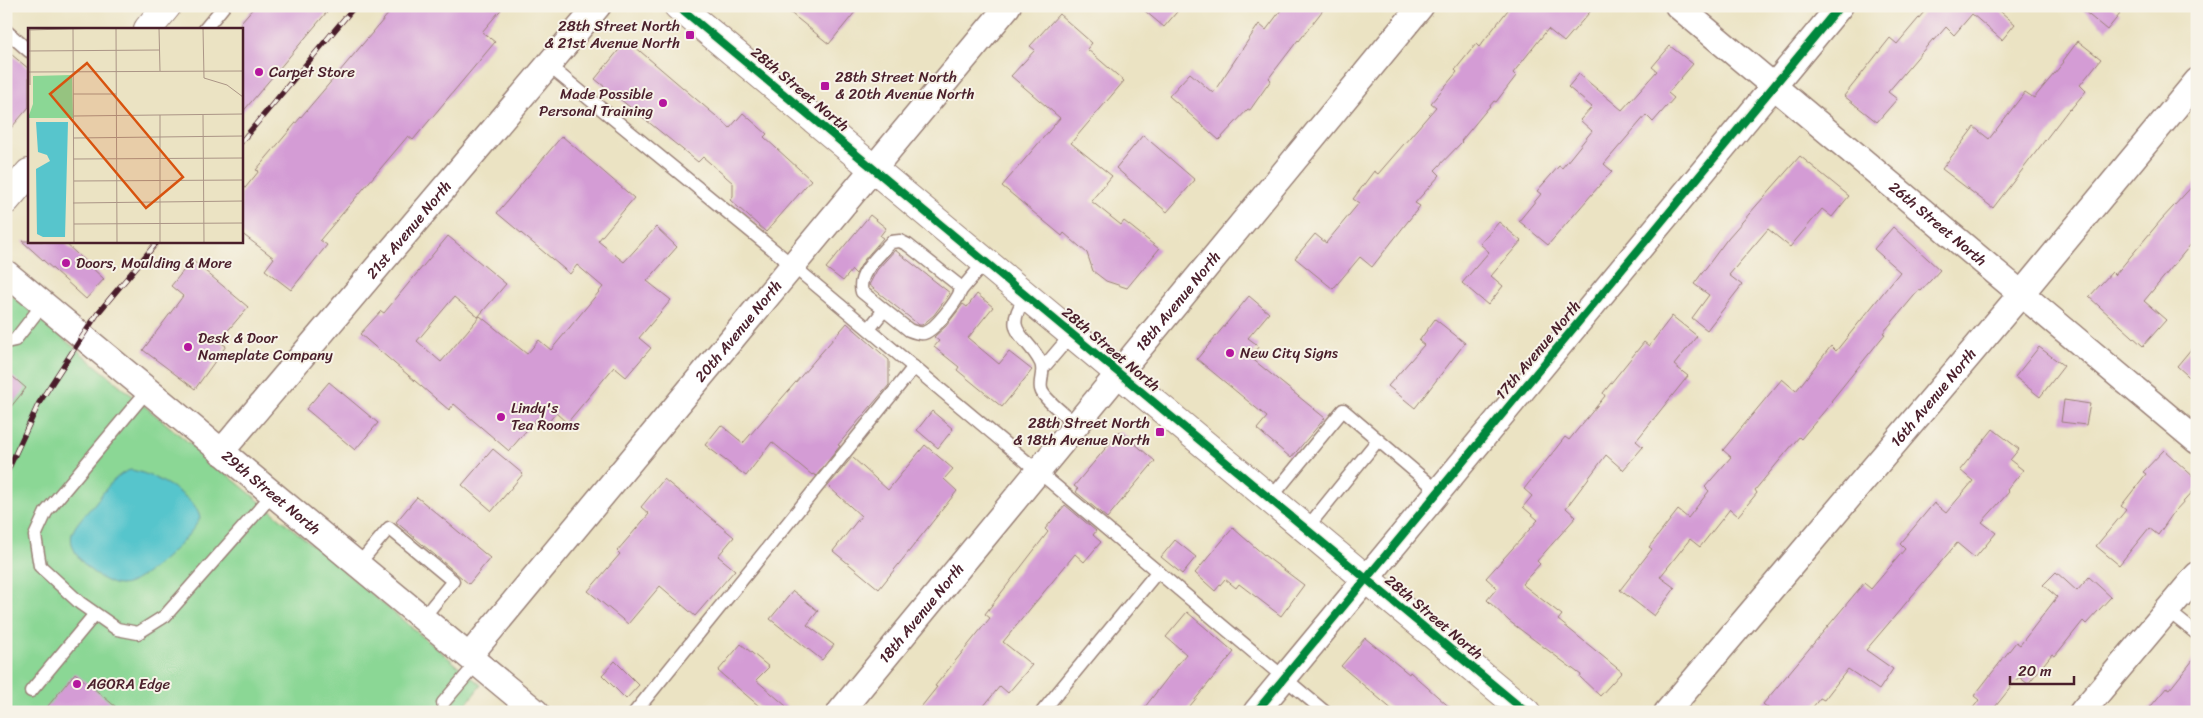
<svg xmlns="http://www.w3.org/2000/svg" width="2203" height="718" viewBox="0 0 2203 718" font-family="Sriracha,sans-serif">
<rect width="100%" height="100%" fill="#f7f3e8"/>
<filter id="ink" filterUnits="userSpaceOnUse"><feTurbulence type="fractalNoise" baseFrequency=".02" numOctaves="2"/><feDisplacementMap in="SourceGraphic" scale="10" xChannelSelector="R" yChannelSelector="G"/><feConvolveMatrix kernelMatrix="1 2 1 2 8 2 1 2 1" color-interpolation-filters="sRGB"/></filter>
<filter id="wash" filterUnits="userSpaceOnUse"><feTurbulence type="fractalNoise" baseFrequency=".0096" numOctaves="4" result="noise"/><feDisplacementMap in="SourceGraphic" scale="20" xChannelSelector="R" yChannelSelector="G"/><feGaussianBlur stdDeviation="1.12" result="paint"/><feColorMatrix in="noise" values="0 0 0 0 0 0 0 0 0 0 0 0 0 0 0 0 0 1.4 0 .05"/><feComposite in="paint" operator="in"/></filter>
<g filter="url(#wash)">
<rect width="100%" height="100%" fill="#ebe3c3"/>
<path fill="#8bd795" stroke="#6a7b60" d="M 6,291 L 481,685 L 460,712 L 6,712 Z"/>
<path fill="#57c5cc" stroke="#50727c" d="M 131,470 C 151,473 196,496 200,518 C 192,536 141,586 120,585 C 102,585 66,554 72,534 C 75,523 88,512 95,503 C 104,492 116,473 131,470 Z"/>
<g id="blocks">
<g fill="#d49cd5">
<path d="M 255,6 L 332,6 L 241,114 L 241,22 Z"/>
<path d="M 395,6 L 504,6 L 482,32 L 495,42 L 413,140 L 408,136 L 320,240 L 327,245 L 291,290 L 265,270 L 274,258 L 241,233 L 241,193 L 259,171 L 256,170 Z"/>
<path d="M 782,6 L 860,6 L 829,44 Z"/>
<path d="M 1139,6 L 1182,6 L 1164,27 Z"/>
<path d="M 1284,6 L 1326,6 L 1299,41 L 1298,40 L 1269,78 L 1271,80 L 1250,110 L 1248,109 L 1219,140 L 1169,96 L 1190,73 L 1213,93 L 1259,24 L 1266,30 Z"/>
<path d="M 1511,6 L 1595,6 L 1564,42 L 1548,29 L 1513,73 L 1516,76 L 1496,102 L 1494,101 L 1461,141 L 1462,142 L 1435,170 L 1440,175 L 1415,203 L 1420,206 L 1372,267 L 1360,257 L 1333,289 L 1295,258 L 1315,234 L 1326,243 L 1359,203 L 1353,199 L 1374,171 L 1378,174 L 1436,107 L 1431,103 L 1457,72 L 1455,70 L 1476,44 L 1479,47 Z"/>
<path d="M 1929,6 L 1994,6 L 2015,24 L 2002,40 L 1972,14 L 1954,35 L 1946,27 L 1934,41 L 1933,39 L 1888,92 L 1897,99 L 1877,122 L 1844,96 L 1890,38 L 1897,44 Z"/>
<path d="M 2078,6 L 2110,6 L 2120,14 L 2107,30 Z"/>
<path d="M 1059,14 L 1092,43 L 1087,49 L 1124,81 L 1071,143 L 1112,176 L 1091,201 L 1121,225 L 1124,221 L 1159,249 L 1127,288 L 1106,281 L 1093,271 L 1087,253 L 1064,233 L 1062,236 L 1002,186 L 1060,118 L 1011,76 L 1035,50 L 1030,46 Z"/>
<path d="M 627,40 L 730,128 L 743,113 L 767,134 L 764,137 L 811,180 L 766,232 L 730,200 L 733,196 L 733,183 L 703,157 L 698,162 L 595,79 Z"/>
<path d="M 2078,41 L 2101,59 L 2080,85 L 2086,91 L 2070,110 L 2069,109 L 1993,208 L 1942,169 L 1974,127 L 1989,139 L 2025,92 L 2034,98 L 2064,62 L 2063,61 Z"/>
<path d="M 1670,46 L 1693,64 L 1668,93 L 1674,98 L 1653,122 L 1646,115 L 1604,164 L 1612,171 L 1548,245 L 1519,221 L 1541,194 L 1537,191 L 1559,166 L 1562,168 L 1592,131 L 1580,120 L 1592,107 L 1568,87 L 1579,74 L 1622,110 L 1657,71 L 1652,67 Z"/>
<path d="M 6,50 L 29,69 L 29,107 L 6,134 Z"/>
<path d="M 1143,135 L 1195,180 L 1167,212 L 1116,168 Z"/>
<path d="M 562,136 L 634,198 L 598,241 L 624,262 L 656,227 L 677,247 L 647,281 L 671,300 L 639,338 L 651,348 L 626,377 L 614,367 L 567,423 L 556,413 L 546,425 L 537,418 L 509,451 L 454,404 L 449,410 L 360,334 L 381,311 L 384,313 L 448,236 L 506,284 L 478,317 L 454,297 L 417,341 L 441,362 L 480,316 L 527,354 L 539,340 L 551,350 L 603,287 L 577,265 L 570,274 L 497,213 Z"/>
<path d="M 1800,156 L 1849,196 L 1832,217 L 1822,209 L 1790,247 L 1768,229 L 1729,275 L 1742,285 L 1707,330 L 1692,318 L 1709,295 L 1694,284 L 1728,238 Z"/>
<path d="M 2197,181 L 2197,237 L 2144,301 L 2166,320 L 2143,346 L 2089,297 L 2112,272 L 2115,275 L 2161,220 Z"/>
<path d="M 870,215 L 886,228 L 880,236 L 883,238 L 864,260 L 856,274 L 852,270 L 843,281 L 826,268 Z"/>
<path d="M 1499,222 L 1521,241 L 1491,276 L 1503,286 L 1488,305 L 1462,283 L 1489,252 L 1480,244 Z"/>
<path d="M 1893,227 L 1940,270 L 1921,291 L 1919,290 L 1883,333 L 1885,334 L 1831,401 L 1832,402 L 1801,439 L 1799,437 L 1755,490 L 1757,493 L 1738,516 L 1730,509 L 1700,547 L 1690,539 L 1660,577 L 1675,588 L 1654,616 L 1620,590 L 1652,549 L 1649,547 L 1678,510 L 1688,518 L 1709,491 L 1705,487 L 1731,457 L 1723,450 L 1782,379 L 1796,391 L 1831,346 L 1836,351 L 1900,272 L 1874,249 Z"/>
<path d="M 22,241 L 63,241 L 104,279 L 86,299 Z"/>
<path d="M 895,250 L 950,293 L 934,315 L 922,325 L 919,325 L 869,285 L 877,270 Z"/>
<path d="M 192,260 L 248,307 L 219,341 L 226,346 L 195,389 L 143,350 L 183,296 L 171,286 Z"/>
<path d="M 977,294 L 993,307 L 968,338 L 999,364 L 1009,352 L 1032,370 L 1002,407 L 957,370 L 959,367 L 934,347 L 939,341 L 934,337 L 946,326 L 963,304 L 967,307 Z"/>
<path d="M 1249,296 L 1269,313 L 1248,338 L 1259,346 L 1250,357 L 1325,418 L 1291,458 L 1257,429 L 1267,417 L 1197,359 Z"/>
<path d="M 1672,316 L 1697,336 L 1674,365 L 1688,376 L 1636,441 L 1643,447 L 1623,470 L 1606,455 L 1566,508 L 1576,517 L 1537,561 L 1540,564 L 1522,584 L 1562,615 L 1558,620 L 1622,672 L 1600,696 L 1580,677 L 1581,675 L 1509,621 L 1487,600 L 1497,588 L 1486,578 L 1538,520 L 1523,507 L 1532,496 L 1524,489 L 1565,437 L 1569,440 L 1605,396 L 1603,393 L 1644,342 L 1649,346 Z"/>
<path d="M 1435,319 L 1465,343 L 1415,408 L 1388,386 L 1424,345 L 1419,341 Z"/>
<path d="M 847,323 L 889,360 L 889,385 L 838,445 L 840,446 L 816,476 L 813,474 L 812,475 L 772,442 L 746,476 L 705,445 L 721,425 L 743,443 Z"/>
<path d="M 2197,342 L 2197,384 L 2177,366 Z"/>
<path d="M 2039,347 L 2064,366 L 2040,397 L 2015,377 Z"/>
<path d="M 6,371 L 26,388 L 6,413 Z"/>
<path d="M 329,382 L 378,423 L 355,450 L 306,409 Z"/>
<path d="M 2064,400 L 2090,404 L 2086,425 L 2061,422 Z"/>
<path d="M 932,411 L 953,429 L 938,448 L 917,430 Z"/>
<path d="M 1993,429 L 2019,449 L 2010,460 L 2023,470 L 2007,490 L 2009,492 L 1982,522 L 1996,533 L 1975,558 L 1957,543 L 1866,650 L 1893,669 L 1879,690 L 1848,669 L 1824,700 L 1820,698 L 1809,712 L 1773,712 L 1763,704 L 1864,583 L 1871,589 L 1905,549 L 1900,544 L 1934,503 L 1946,513 L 1973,481 L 1960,470 Z"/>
<path d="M 1120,431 L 1155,461 L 1107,518 L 1076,492 L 1078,489 L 1074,486 Z"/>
<path d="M 925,445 L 953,469 L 944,479 L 957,491 L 879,589 L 833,551 L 861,516 L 828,486 L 852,457 L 888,490 Z"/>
<path d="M 493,449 L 523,474 L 492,511 L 462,485 Z"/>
<path d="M 2164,450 L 2197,480 L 2197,487 L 2174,512 L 2158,535 L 2149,528 L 2119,565 L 2096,546 L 2126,510 L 2121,506 L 2146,474 L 2143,472 Z"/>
<path d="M 664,479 L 734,537 L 718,556 L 735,570 L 695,616 L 660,586 L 628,624 L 588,591 L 620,554 L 617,551 L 649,514 L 641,507 Z"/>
<path d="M 417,497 L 490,558 L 469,584 L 396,522 Z"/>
<path d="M 1065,505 L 1096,531 L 1093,535 L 1101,542 L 1084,562 L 1075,554 L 1003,642 L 1032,665 L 1008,693 L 1000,686 L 979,712 L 917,712 L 937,687 L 935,686 L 990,618 L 985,614 L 1048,532 L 1045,529 Z"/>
<path d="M 1233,528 L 1264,555 L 1304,585 L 1281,616 L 1239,584 L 1236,588 L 1225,579 L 1215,591 L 1195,573 Z"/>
<path d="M 1175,540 L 1196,557 L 1182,574 L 1161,557 Z"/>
<path d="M 2056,572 L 2077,591 L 2089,577 L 2111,597 L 2086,624 L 2083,621 L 2055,656 L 2052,654 L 2028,684 L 2019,677 L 1991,712 L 1970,712 L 1979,700 L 1974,696 L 2016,642 L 2020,645 L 2057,597 L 2043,585 Z"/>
<path d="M 793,591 L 818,611 L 807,625 L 834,645 L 822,660 L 770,619 Z"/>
<path d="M 1187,612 L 1234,652 L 1185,712 L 1141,712 L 1186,654 L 1166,637 Z"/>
<path d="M 1365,638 L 1409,674 L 1410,672 L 1455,712 L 1395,712 L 1341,666 Z"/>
<path d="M 741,644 L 769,667 L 756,680 L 793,712 L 766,712 L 718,671 Z"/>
<path d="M 2197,655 L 2197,712 L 2146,712 L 2167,687 L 2170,689 Z"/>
<path d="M 615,661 L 639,685 L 626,699 L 602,675 Z"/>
<path d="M 75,673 L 122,712 L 43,712 Z"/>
</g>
</g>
</g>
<g filter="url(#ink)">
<use href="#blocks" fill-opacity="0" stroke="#9a8177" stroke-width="1"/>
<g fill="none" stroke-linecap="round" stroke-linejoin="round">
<g stroke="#9a8177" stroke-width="15">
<g id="lane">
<path d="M 205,29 L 224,6"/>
<path d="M 6,31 L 29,51"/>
<path d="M 548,65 L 792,265 L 1325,712"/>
<path d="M 900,241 L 908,245 L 957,284 L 961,290 C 957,301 936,329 924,333 C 919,334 914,332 909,330 L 862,292 C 856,274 880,255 891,242 Z"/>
<path d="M 961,290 L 985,262"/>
<path d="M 1026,296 C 1001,334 1026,333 1041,363 C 1045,372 1039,380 1041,389 C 1043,399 1068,417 1077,425"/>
<path d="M 869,329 L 884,310"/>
<path d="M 6,342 L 15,340 L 43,304"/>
<path d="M 1043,368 L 1072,334"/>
<path d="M 147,391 L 46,512 L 35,536 L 40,566 L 80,603 L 117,629 L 138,633 L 165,616 L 272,495"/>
<path d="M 1270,499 L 1343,410 L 1439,492"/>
<path d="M 1306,529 L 1378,440"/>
<path d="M 357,566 L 389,528 L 453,581 L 422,619"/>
<path d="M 2167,610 L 2197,634"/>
<path d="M 31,691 L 95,614"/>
<path d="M 443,703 L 477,663"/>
<path d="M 635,712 L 914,367"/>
<path d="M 1042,712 L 1158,571"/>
</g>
</g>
<g stroke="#9a8177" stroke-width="28">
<g id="street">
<path id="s1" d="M 1678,6 L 2197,441"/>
<path id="s2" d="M 6,273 L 536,712"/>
<path id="s3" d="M 221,452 L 598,6"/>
<path id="s4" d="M 469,656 L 1008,6"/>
<path id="s5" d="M 840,712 L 1421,6"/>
<path d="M 1256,712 L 1840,6"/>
<path id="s6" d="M 1667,712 L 2021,294 L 2197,81"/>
<path d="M 2082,712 L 2197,575"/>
</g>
</g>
<g stroke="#9a8177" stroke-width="30">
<g id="secondary">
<path d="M 678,6 L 1526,712"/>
<path d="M 148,29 L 167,6"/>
<path d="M 6,200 L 29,173"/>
</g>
</g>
<use href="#lane" stroke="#fff" stroke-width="12"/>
<use href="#street" stroke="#fff" stroke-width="25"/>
<use href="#secondary" stroke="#fff" stroke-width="28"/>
<g stroke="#4a1f2b" stroke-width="5.5">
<g id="rail">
<path d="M 241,142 L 355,6"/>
<path d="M 6,474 L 39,403 L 82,337 L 98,313 L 158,241"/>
</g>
</g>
<use href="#rail" stroke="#f7f3e8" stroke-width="4" stroke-dasharray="11" stroke-linecap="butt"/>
<g stroke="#f7f3e8" stroke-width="11">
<g id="cycleway">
<path d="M 678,6 L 1526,712"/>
<path d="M 1256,712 L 1840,6"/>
</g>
</g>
<use href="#cycleway" stroke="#00873e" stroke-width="8"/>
</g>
</g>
<g fill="#b5179e" stroke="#f7f3e8" stroke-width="2">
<rect x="685" y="30" width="10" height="10" rx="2.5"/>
<circle cx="259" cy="72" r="5"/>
<rect x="820" y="81" width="10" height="10" rx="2.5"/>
<circle cx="663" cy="103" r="5"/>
<circle cx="66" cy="263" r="5"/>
<circle cx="188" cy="347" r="5"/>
<circle cx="1230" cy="353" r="5"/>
<circle cx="501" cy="417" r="5"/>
<rect x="1155" y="427" width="10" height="10" rx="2.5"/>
<circle cx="77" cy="684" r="5"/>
</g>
<g text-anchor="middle" stroke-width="4" stroke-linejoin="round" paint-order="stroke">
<g font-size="15" fill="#4a1f2b" stroke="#f7f3e8" text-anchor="start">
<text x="680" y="31" text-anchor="end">28th Street North<tspan x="680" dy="17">&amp; 21st Avenue North</tspan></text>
<text x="269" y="77">Carpet Store</text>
<text x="835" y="82">28th Street North<tspan x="835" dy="17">&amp; 20th Avenue North</tspan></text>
<text x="653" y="99" text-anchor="end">Made Possible<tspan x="653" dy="17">Personal Training</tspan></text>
<text x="76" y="268">Doors, Moulding &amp; More</text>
<text x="198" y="343">Desk &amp; Door<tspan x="198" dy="17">Nameplate Company</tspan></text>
<text x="1240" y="358">New City Signs</text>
<text x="511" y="413">Lindy's<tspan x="511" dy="17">Tea Rooms</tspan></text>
<text x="1150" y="428" text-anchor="end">28th Street North<tspan x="1150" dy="17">&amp; 18th Avenue North</tspan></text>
<text x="87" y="689">AGORA Edge</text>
</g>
<g font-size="15" fill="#4a1f2b" stroke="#f7f3e8">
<text transform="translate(800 89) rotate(40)" y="5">28th Street North</text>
<text dy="5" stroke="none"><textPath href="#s1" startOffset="339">26th Street North</textPath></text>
<text dy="5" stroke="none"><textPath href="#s3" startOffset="291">21st Avenue North</textPath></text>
<text dy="5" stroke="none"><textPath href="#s5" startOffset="532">18th Avenue North</textPath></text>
<text dy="5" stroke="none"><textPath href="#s4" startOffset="422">20th Avenue North</textPath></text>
<text transform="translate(1111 349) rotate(40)" y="5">28th Street North</text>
<text transform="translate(1538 350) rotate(-50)" y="5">17th Avenue North</text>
<text dy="5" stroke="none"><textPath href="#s6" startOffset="412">16th Avenue North</textPath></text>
<text dy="5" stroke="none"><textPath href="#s2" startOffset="344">29th Street North</textPath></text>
<text dy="5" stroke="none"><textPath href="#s5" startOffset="128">18th Avenue North</textPath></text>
<text transform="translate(1434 617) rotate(40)" y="5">28th Street North</text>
</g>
</g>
<g transform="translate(28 28)">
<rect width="215" height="215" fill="#ebe3c3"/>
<path d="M 44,47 L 45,90 L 0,90 L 5,76 L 5,48 Z" fill="#8bd795"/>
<path d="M 8,94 L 40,94 L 37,209 L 15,209 L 9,206 L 8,141 L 22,133 L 19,127 L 10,124 Z" fill="#57c5cc"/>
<path fill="none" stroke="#ab9586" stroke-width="1" d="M 2,0 L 2,57M 45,0 L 46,215M 88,0 L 89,215M 131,0 L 132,43M 175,0 L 176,50 L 199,57 L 215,69M 0,2 L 77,0M 0,23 L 132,22M 0,44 L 215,43M 45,66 L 88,66M 132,87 L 132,215M 175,87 L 176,215M 46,88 L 215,86M 46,110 L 215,108M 45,131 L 215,130M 46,153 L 215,152M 45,175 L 215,173M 46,196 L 215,195"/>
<path fill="#d8530f" fill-opacity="0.15" stroke="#d8530f" stroke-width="2.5" d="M 59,35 L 155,149 L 118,180 L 22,66 Z"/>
<rect width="215" height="215" fill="none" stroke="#4a1f2b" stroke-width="2.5"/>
</g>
<rect width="2203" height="718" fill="none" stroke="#f7f3e8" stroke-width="25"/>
<path d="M2010 676v8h64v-8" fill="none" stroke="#4a1f2b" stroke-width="2.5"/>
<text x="2018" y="676" font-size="15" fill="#4a1f2b" stroke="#f7f3e8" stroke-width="4" paint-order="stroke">20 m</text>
</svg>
